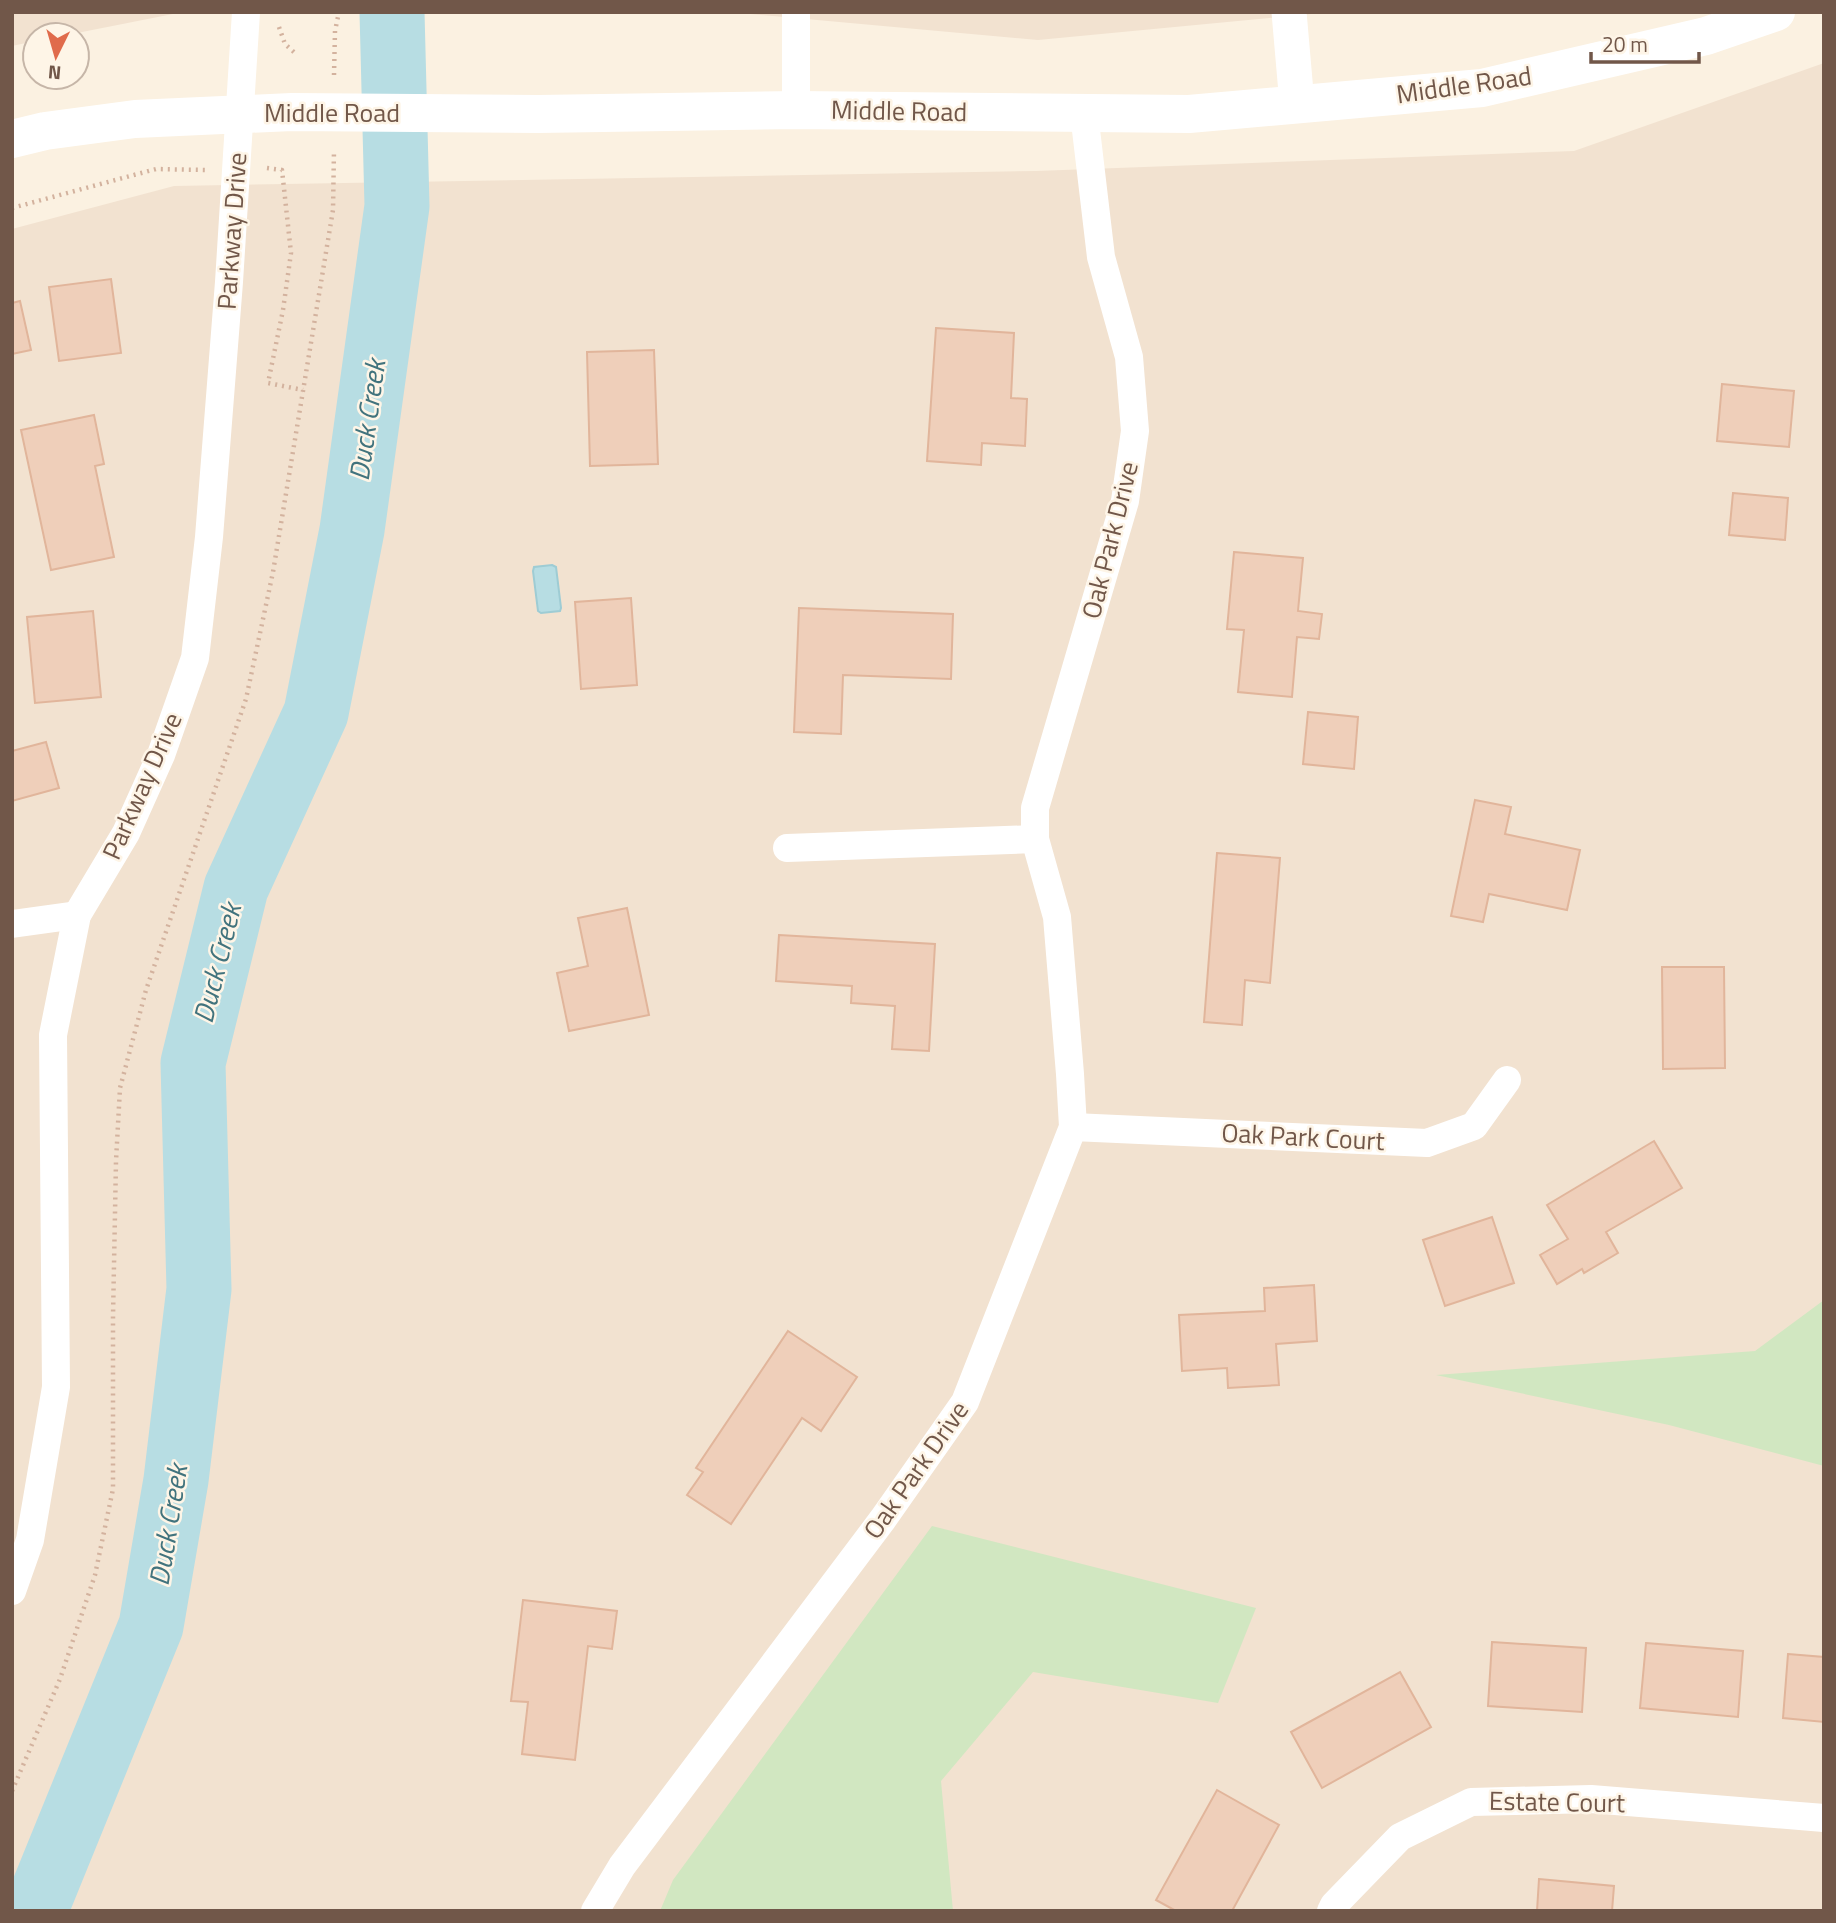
<svg xmlns="http://www.w3.org/2000/svg" width="1836" height="1923" viewBox="0 0 1836 1923" font-family="'Titillium Web',sans-serif">
<rect width="100%" height="100%" fill="#fbf1e1"/>
<g fill="#f2e2d0">
<path d="M 12,12 L 183,12 L 67,35 L 35,35 L 35,41 L 12,46 Z"/>
<path d="M 729,12 L 1332,12 L 1038,40 Z"/>
<path d="M 1824,63 L 1824,1911 L 12,1911 L 12,229 L 174,186 L 1036,171 L 1574,151 Z"/>
</g>
<g fill="#d1e7c1">
<path d="M 1824,1300 L 1824,1466 L 1669,1425 L 1436,1375 L 1755,1351 Z"/>
<path d="M 932,1526 L 1256,1608 L 1218,1703 L 1033,1672 L 941,1781 L 953,1911 L 660,1911 L 673,1880 Z"/>
</g>
<path fill="#b7dde3" stroke="#9eccd4" stroke-width="2" d="M 552,565 L 556,567 L 561,608 L 560,611 L 541,613 L 538,611 L 533,571 L 534,567 Z"/>
<g fill="none" stroke-linecap="round" stroke-linejoin="round">
<path stroke="#b7dde3" stroke-width="65" d="M 35,1911 L 151,1626 L 176,1480 L 199,1289 L 193,1063 L 236,888 L 316,713 L 352,530 L 397,206 L 392,12"/>
</g>
<g fill="#efcfba" stroke="#e1b59b" stroke-width="2">
<path d="M 111,279 L 121,353 L 59,361 L 49,287 Z"/>
<path d="M 20,301 L 31,350 L 12,354 L 12,303 Z"/>
<path d="M 936,328 L 1014,333 L 1011,398 L 1027,399 L 1025,446 L 982,443 L 981,465 L 927,461 Z"/>
<path d="M 654,350 L 658,464 L 590,466 L 587,352 Z"/>
<path d="M 1722,384 L 1794,391 L 1789,447 L 1717,441 Z"/>
<path d="M 94,415 L 104,464 L 95,466 L 114,557 L 51,570 L 21,430 Z"/>
<path d="M 1733,493 L 1788,498 L 1785,540 L 1729,535 Z"/>
<path d="M 1234,552 L 1303,558 L 1298,611 L 1322,614 L 1319,639 L 1297,637 L 1292,697 L 1238,692 L 1244,630 L 1227,629 Z"/>
<path d="M 631,598 L 637,685 L 581,689 L 575,602 Z"/>
<path d="M 799,608 L 953,614 L 951,679 L 843,675 L 841,734 L 794,732 Z"/>
<path d="M 93,611 L 101,697 L 35,703 L 27,617 Z"/>
<path d="M 1308,712 L 1358,717 L 1354,769 L 1303,764 Z"/>
<path d="M 46,742 L 59,788 L 12,801 L 12,751 Z"/>
<path d="M 1475,800 L 1511,807 L 1505,834 L 1580,850 L 1567,910 L 1489,894 L 1483,922 L 1451,916 Z"/>
<path d="M 1217,853 L 1280,858 L 1270,983 L 1245,980 L 1242,1025 L 1204,1022 Z"/>
<path d="M 627,908 L 649,1015 L 569,1031 L 557,973 L 588,966 L 578,918 Z"/>
<path d="M 779,935 L 935,944 L 929,1051 L 892,1049 L 895,1006 L 851,1003 L 852,986 L 776,981 Z"/>
<path d="M 1662,967 L 1724,967 L 1725,1068 L 1663,1069 Z"/>
<path d="M 1654,1141 L 1682,1188 L 1606,1232 L 1618,1253 L 1584,1273 L 1582,1269 L 1557,1284 L 1540,1255 L 1568,1239 L 1547,1205 Z"/>
<path d="M 1492,1217 L 1514,1283 L 1445,1306 L 1423,1240 Z"/>
<path d="M 1314,1285 L 1317,1341 L 1276,1344 L 1279,1385 L 1228,1388 L 1227,1368 L 1182,1371 L 1179,1315 L 1265,1311 L 1264,1288 Z"/>
<path d="M 788,1331 L 857,1377 L 821,1431 L 802,1418 L 731,1524 L 687,1495 L 703,1472 L 696,1468 Z"/>
<path d="M 523,1600 L 617,1611 L 612,1649 L 588,1646 L 575,1760 L 522,1754 L 528,1702 L 511,1701 Z"/>
<path d="M 1492,1642 L 1586,1648 L 1582,1712 L 1488,1706 Z"/>
<path d="M 1646,1643 L 1743,1651 L 1738,1717 L 1640,1708 Z"/>
<path d="M 1788,1654 L 1824,1657 L 1824,1722 L 1783,1718 Z"/>
<path d="M 1400,1672 L 1431,1727 L 1322,1788 L 1291,1732 Z"/>
<path d="M 1217,1790 L 1279,1825 L 1232,1911 L 1176,1911 L 1156,1900 Z"/>
<path d="M 1539,1879 L 1614,1886 L 1612,1911 L 1537,1911 Z"/>
</g>
<g fill="none" stroke-linecap="round" stroke-linejoin="round">
<g stroke="#d3b29e" stroke-width="4.5" stroke-dasharray="2 5" stroke-linecap="butt">
<path d="M 279,27 L 285,44 L 296,54"/>
<path d="M 334,75 L 335,31 L 339,12"/>
<path d="M 267,168 L 282,170 L 291,253 L 283,310 L 268,383 L 303,390"/>
<path d="M 12,208 L 156,169 L 206,170"/>
<path d="M 12,1791 L 60,1679 L 95,1575 L 113,1489 L 113,1317 L 116,1161 L 120,1088 L 146,990 L 246,699 L 273,572 L 333,210 L 334,150"/>
</g>
<g stroke="#fff" stroke-width="28">
<path d="M 796,12 L 796,110"/>
<path d="M 787,848 L 1035,839"/>
<path d="M 12,924 L 77,915"/>
<path d="M 1073,1127 L 1427,1143 L 1474,1126 L 1507,1080"/>
<path d="M 12,1591 L 30,1540 L 56,1387 L 53,1035 L 77,915 L 126,833 L 161,755 L 195,658 L 209,537 L 229,282 L 246,12"/>
<path d="M 595,1911 L 622,1866 L 883,1519 L 965,1402 L 1073,1127 L 1070,1074 L 1057,917 L 1035,839 L 1035,808 L 1125,501 L 1135,431 L 1129,357 L 1101,257 L 1084,113"/>
<path d="M 1331,1911 L 1334,1905 L 1400,1837 L 1471,1802 L 1591,1799 L 1824,1818"/>
</g>
<path stroke="#fff" stroke-width="35" d="M 1289,12 L 1297,104"/>
<path stroke="#fff" stroke-width="38" d="M 12,139 L 45,131 L 135,119 L 292,112 L 538,114 L 796,110 L 1189,114 L 1482,88 L 1706,36 L 1776,12"/>
</g>
<g text-anchor="middle" stroke-width="5" stroke-linejoin="round" paint-order="stroke">
<g font-size="26" fill="#715749" stroke="#fef5e7">
<text transform="translate(1464 85) rotate(-8)" y="9">Middle Road</text>
<text transform="translate(899 111) rotate(1)" y="9">Middle Road</text>
<text x="332" y="122">Middle Road</text>
<text transform="translate(232 231) rotate(-86)" y="9">Parkway Drive</text>
<text transform="translate(1110 540) rotate(-76)" y="9">Oak Park Drive</text>
<text transform="translate(142 786) rotate(-66)" y="9">Parkway Drive</text>
<text transform="translate(1303 1137) rotate(3)" y="9">Oak Park Court</text>
<text transform="translate(916 1470) rotate(-55)" y="9">Oak Park Drive</text>
<text transform="translate(1557 1802) rotate(1)" y="9">Estate Court</text>
</g>
<g font-size="28" font-style="italic" fill="#41737d" stroke="#fef5e7">
<text transform="translate(367 420) rotate(-82)" y="10">Duck Creek</text>
<text transform="translate(217 963) rotate(-76)" y="10">Duck Creek</text>
<text transform="translate(168 1525) rotate(-81)" y="10">Duck Creek</text>
</g>
</g>
<rect width="1836" height="1923" fill="none" stroke="#715749" stroke-width="28"/>
<g transform="translate(56 56) rotate(185)"><circle r="33" fill="#fef5e7" stroke="#c6b6a8" stroke-width="2"/>
<path d="M0-5L12 26L0 18L-12 26Z" fill="#e06b4b"/>
<text y="-10" font-size="19" font-weight="bold" text-anchor="middle" fill="#715749">N</text>
</g>
<path d="M1591 52v10h108v-10" fill="none" stroke="#715749" stroke-width="3.5"/>
<text x="1602" y="52" font-size="21" fill="#715749" stroke="#fef5e7" stroke-width="5" paint-order="stroke">20 m</text>
</svg>
